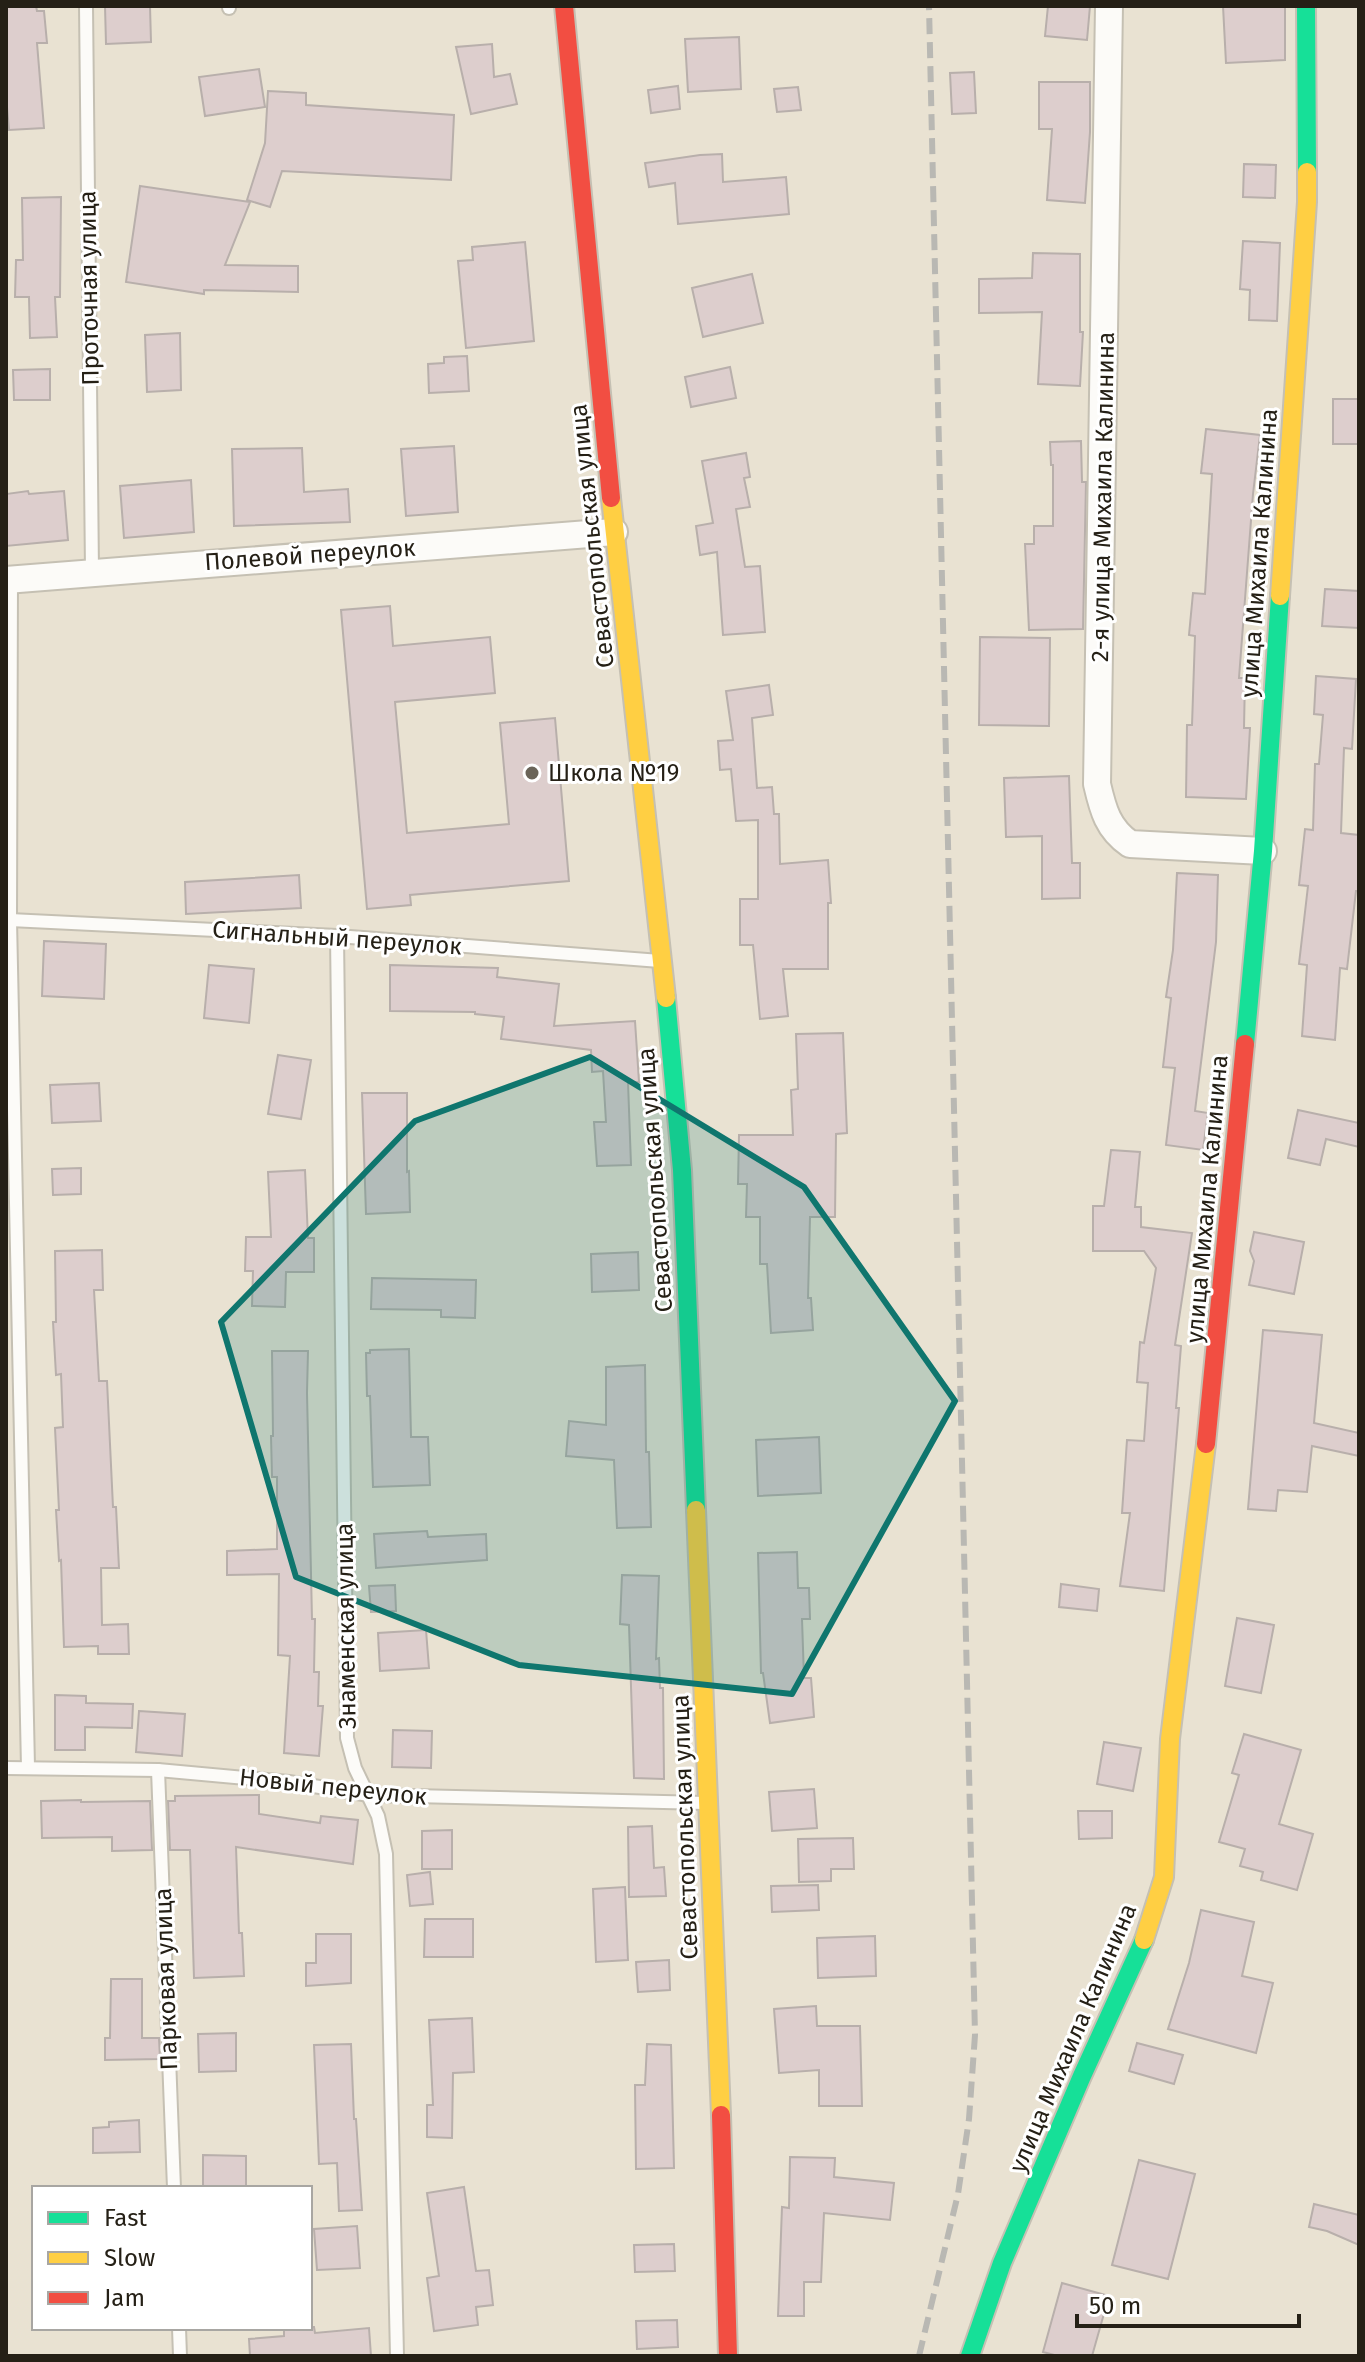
<svg xmlns="http://www.w3.org/2000/svg" width="1365" height="2362" viewBox="0 0 1365 2362" font-family="'Fira Sans',sans-serif">
<rect width="100%" height="100%" fill="#e9e2d2"/>
<g fill="#ddcecd" stroke="#b8afab" stroke-width="2">
<path d="M 6,6 L 36,6 L 37,11 L 44,11 L 47,43 L 37,43 L 44,128 L 9,130 L 6,96 Z"/>
<path d="M 105,6 L 150,6 L 151,42 L 106,44 Z"/>
<path d="M 1048,6 L 1090,6 L 1087,40 L 1045,36 Z"/>
<path d="M 1223,6 L 1285,6 L 1285,60 L 1226,63 Z"/>
<path d="M 739,37 L 741,89 L 688,92 L 685,39 Z"/>
<path d="M 492,44 L 494,77 L 510,74 L 517,104 L 471,114 L 456,47 Z"/>
<path d="M 259,69 L 265,107 L 205,116 L 199,77 Z"/>
<path d="M 974,72 L 976,113 L 952,114 L 950,73 Z"/>
<path d="M 1039,82 L 1090,82 L 1090,132 L 1085,203 L 1047,200 L 1052,129 L 1039,129 Z"/>
<path d="M 678,86 L 680,109 L 651,113 L 648,90 Z"/>
<path d="M 798,87 L 801,110 L 777,112 L 774,89 Z"/>
<path d="M 268,91 L 306,93 L 306,105 L 454,115 L 451,180 L 282,171 L 270,207 L 247,200 L 265,143 Z"/>
<path d="M 722,154 L 723,182 L 786,177 L 789,214 L 678,224 L 675,183 L 649,187 L 645,163 L 700,155 Z"/>
<path d="M 1244,164 L 1276,165 L 1275,198 L 1243,197 Z"/>
<path d="M 140,186 L 250,202 L 225,265 L 298,266 L 298,292 L 204,290 L 204,294 L 126,282 Z"/>
<path d="M 61,197 L 60,297 L 55,297 L 57,337 L 30,338 L 29,297 L 15,297 L 16,260 L 23,260 L 22,198 Z"/>
<path d="M 1243,241 L 1280,243 L 1277,321 L 1249,320 L 1250,290 L 1240,289 Z"/>
<path d="M 525,242 L 534,341 L 466,348 L 458,261 L 473,260 L 472,247 Z"/>
<path d="M 1033,253 L 1080,254 L 1080,332 L 1083,332 L 1080,386 L 1038,384 L 1042,312 L 979,313 L 979,279 L 1032,278 Z"/>
<path d="M 752,274 L 763,323 L 703,337 L 692,288 Z"/>
<path d="M 180,333 L 181,390 L 147,392 L 145,335 Z"/>
<path d="M 467,356 L 469,391 L 429,393 L 428,364 L 444,363 L 444,357 Z"/>
<path d="M 730,367 L 736,398 L 691,407 L 685,377 Z"/>
<path d="M 50,369 L 50,400 L 14,400 L 13,370 Z"/>
<rect x="1333" y="399" width="26" height="45"/>
<path d="M 1206,429 L 1260,435 L 1253,494 L 1239,678 L 1245,678 L 1244,728 L 1250,728 L 1246,799 L 1186,797 L 1187,725 L 1192,725 L 1195,636 L 1189,635 L 1193,593 L 1205,594 L 1212,474 L 1201,473 Z"/>
<path d="M 1081,441 L 1082,482 L 1086,482 L 1083,629 L 1029,630 L 1025,544 L 1034,544 L 1034,526 L 1053,526 L 1053,465 L 1051,465 L 1050,442 Z"/>
<path d="M 454,446 L 458,512 L 406,516 L 401,449 Z"/>
<path d="M 302,448 L 304,492 L 348,489 L 350,522 L 234,526 L 232,449 Z"/>
<path d="M 746,453 L 750,477 L 744,478 L 750,507 L 736,509 L 745,567 L 760,566 L 765,632 L 723,635 L 717,552 L 700,555 L 696,526 L 713,523 L 702,461 Z"/>
<path d="M 191,480 L 194,532 L 124,538 L 120,486 Z"/>
<path d="M 28,491 L 29,494 L 64,491 L 68,540 L 6,546 L 6,494 Z"/>
<path d="M 1325,589 L 1359,591 L 1359,628 L 1322,626 Z"/>
<path d="M 390,606 L 393,646 L 490,637 L 495,693 L 395,702 L 407,833 L 509,824 L 500,723 L 555,718 L 569,881 L 410,895 L 411,905 L 367,909 L 341,610 Z"/>
<path d="M 980,637 L 1050,638 L 1049,726 L 979,725 Z"/>
<path d="M 1316,676 L 1356,679 L 1352,749 L 1344,748 L 1341,833 L 1359,835 L 1359,891 L 1356,891 L 1347,969 L 1340,968 L 1335,1040 L 1302,1036 L 1307,965 L 1299,964 L 1308,886 L 1299,885 L 1305,829 L 1313,830 L 1315,764 L 1319,764 L 1323,715 L 1314,714 Z"/>
<path d="M 769,685 L 773,715 L 752,718 L 757,788 L 772,787 L 774,814 L 779,814 L 780,864 L 828,860 L 831,903 L 828,903 L 828,969 L 783,969 L 788,1016 L 760,1019 L 753,945 L 740,945 L 740,899 L 758,899 L 758,820 L 736,821 L 731,769 L 720,770 L 718,741 L 733,740 L 726,691 Z"/>
<path d="M 1069,776 L 1072,863 L 1080,863 L 1080,898 L 1042,899 L 1042,836 L 1006,837 L 1004,778 Z"/>
<path d="M 1177,873 L 1218,875 L 1216,942 L 1195,1111 L 1208,1113 L 1203,1150 L 1166,1145 L 1175,1068 L 1163,1067 L 1171,998 L 1166,997 L 1173,950 Z"/>
<path d="M 299,875 L 301,908 L 186,914 L 185,882 Z"/>
<path d="M 44,941 L 106,944 L 104,999 L 42,996 Z"/>
<path d="M 209,965 L 254,969 L 249,1023 L 204,1018 Z"/>
<path d="M 390,965 L 498,968 L 497,977 L 559,984 L 554,1026 L 635,1021 L 639,1082 L 628,1082 L 631,1165 L 597,1166 L 594,1122 L 606,1122 L 603,1071 L 592,1072 L 591,1050 L 501,1039 L 504,1017 L 475,1014 L 475,1012 L 390,1011 Z"/>
<path d="M 843,1033 L 847,1133 L 836,1134 L 835,1217 L 810,1217 L 808,1298 L 811,1298 L 813,1330 L 771,1333 L 767,1264 L 760,1264 L 760,1217 L 746,1217 L 747,1184 L 738,1184 L 739,1135 L 793,1135 L 791,1090 L 798,1089 L 796,1034 Z"/>
<path d="M 278,1055 L 311,1060 L 301,1119 L 268,1114 Z"/>
<path d="M 99,1083 L 101,1121 L 52,1123 L 50,1085 Z"/>
<path d="M 362,1093 L 407,1093 L 407,1172 L 409,1171 L 410,1212 L 366,1214 Z"/>
<path d="M 1298,1110 L 1359,1123 L 1359,1147 L 1326,1139 L 1320,1165 L 1288,1158 Z"/>
<path d="M 1111,1150 L 1140,1152 L 1135,1207 L 1141,1207 L 1141,1227 L 1192,1233 L 1175,1345 L 1181,1346 L 1176,1408 L 1179,1408 L 1164,1591 L 1120,1586 L 1130,1513 L 1122,1513 L 1127,1440 L 1144,1441 L 1148,1383 L 1137,1382 L 1140,1342 L 1144,1343 L 1156,1268 L 1144,1251 L 1093,1251 L 1093,1206 L 1104,1206 Z"/>
<path d="M 81,1168 L 81,1194 L 53,1195 L 52,1169 Z"/>
<path d="M 305,1170 L 308,1238 L 314,1238 L 314,1272 L 286,1272 L 285,1307 L 252,1306 L 253,1271 L 245,1271 L 246,1237 L 271,1237 L 268,1172 Z"/>
<path d="M 1254,1232 L 1304,1242 L 1294,1294 L 1249,1285 L 1254,1261 L 1250,1251 Z"/>
<path d="M 102,1250 L 103,1290 L 94,1290 L 99,1381 L 107,1381 L 113,1507 L 116,1507 L 119,1568 L 101,1568 L 102,1625 L 128,1624 L 129,1654 L 98,1654 L 98,1646 L 64,1647 L 61,1560 L 59,1561 L 56,1510 L 59,1510 L 55,1428 L 63,1427 L 61,1374 L 56,1375 L 53,1322 L 56,1322 L 55,1251 Z"/>
<path d="M 638,1252 L 639,1290 L 592,1292 L 591,1254 Z"/>
<path d="M 372,1278 L 476,1280 L 475,1318 L 441,1317 L 441,1310 L 371,1309 Z"/>
<path d="M 1263,1330 L 1322,1335 L 1314,1423 L 1359,1433 L 1359,1456 L 1312,1446 L 1307,1492 L 1278,1490 L 1276,1511 L 1248,1509 Z"/>
<path d="M 409,1349 L 411,1437 L 428,1437 L 430,1485 L 373,1487 L 370,1396 L 367,1396 L 366,1353 L 370,1353 L 370,1350 Z"/>
<path d="M 272,1351 L 308,1351 L 307,1393 L 312,1619 L 315,1619 L 314,1672 L 319,1672 L 318,1706 L 323,1706 L 319,1756 L 284,1753 L 290,1656 L 278,1655 L 279,1574 L 227,1575 L 227,1551 L 277,1549 L 277,1477 L 272,1477 L 271,1436 L 273,1436 Z"/>
<path d="M 645,1365 L 646,1452 L 649,1452 L 651,1527 L 617,1528 L 614,1460 L 566,1456 L 569,1421 L 606,1425 L 606,1367 Z"/>
<path d="M 819,1437 L 821,1493 L 758,1496 L 756,1440 Z"/>
<path d="M 427,1531 L 428,1537 L 486,1534 L 487,1560 L 376,1568 L 374,1534 Z"/>
<path d="M 797,1552 L 798,1588 L 809,1588 L 810,1619 L 802,1619 L 804,1678 L 811,1678 L 814,1717 L 770,1723 L 763,1673 L 761,1673 L 758,1553 Z"/>
<path d="M 622,1575 L 659,1576 L 656,1659 L 659,1658 L 660,1688 L 663,1688 L 664,1779 L 634,1778 L 629,1625 L 620,1624 Z"/>
<path d="M 1061,1584 L 1099,1589 L 1097,1611 L 1059,1607 Z"/>
<path d="M 395,1585 L 396,1611 L 371,1612 L 369,1586 Z"/>
<path d="M 1237,1618 L 1274,1625 L 1261,1693 L 1225,1686 Z"/>
<path d="M 426,1630 L 429,1668 L 380,1671 L 378,1633 Z"/>
<path d="M 55,1695 L 86,1696 L 86,1703 L 133,1704 L 132,1728 L 85,1727 L 85,1750 L 55,1750 Z"/>
<path d="M 139,1711 L 185,1714 L 182,1756 L 136,1752 Z"/>
<path d="M 393,1730 L 432,1731 L 431,1768 L 392,1767 Z"/>
<path d="M 1244,1734 L 1301,1750 L 1279,1824 L 1313,1834 L 1297,1890 L 1261,1880 L 1263,1872 L 1240,1866 L 1245,1849 L 1219,1842 L 1239,1775 L 1232,1773 Z"/>
<path d="M 1104,1742 L 1141,1748 L 1133,1791 L 1097,1784 Z"/>
<path d="M 814,1789 L 817,1828 L 772,1831 L 769,1792 Z"/>
<path d="M 259,1795 L 259,1814 L 320,1823 L 321,1816 L 358,1820 L 353,1864 L 236,1847 L 239,1933 L 242,1933 L 244,1976 L 194,1978 L 190,1850 L 170,1850 L 168,1801 L 175,1801 L 175,1796 Z"/>
<path d="M 81,1800 L 81,1802 L 150,1801 L 152,1850 L 112,1851 L 112,1837 L 42,1838 L 41,1801 Z"/>
<path d="M 1078,1811 L 1112,1811 L 1112,1838 L 1079,1839 Z"/>
<path d="M 652,1826 L 654,1868 L 664,1867 L 666,1896 L 629,1897 L 628,1827 Z"/>
<path d="M 452,1830 L 452,1869 L 422,1869 L 422,1831 Z"/>
<path d="M 853,1838 L 854,1869 L 831,1869 L 831,1881 L 799,1882 L 798,1839 Z"/>
<path d="M 430,1872 L 433,1904 L 410,1906 L 407,1875 Z"/>
<path d="M 818,1885 L 819,1910 L 772,1912 L 771,1886 Z"/>
<path d="M 625,1887 L 628,1960 L 596,1962 L 593,1889 Z"/>
<path d="M 1201,1910 L 1254,1922 L 1242,1976 L 1273,1983 L 1256,2053 L 1168,2029 L 1189,1963 Z"/>
<path d="M 425,1919 L 473,1919 L 473,1957 L 424,1957 Z"/>
<path d="M 316,1934 L 351,1934 L 351,1983 L 306,1986 L 306,1963 L 316,1963 Z"/>
<path d="M 875,1936 L 876,1976 L 818,1978 L 817,1938 Z"/>
<path d="M 669,1960 L 670,1990 L 638,1992 L 636,1962 Z"/>
<path d="M 111,1979 L 142,1979 L 142,2038 L 159,2038 L 160,2059 L 105,2060 L 105,2038 L 110,2038 Z"/>
<path d="M 816,2006 L 817,2026 L 860,2026 L 862,2106 L 819,2106 L 819,2070 L 779,2073 L 774,2009 Z"/>
<path d="M 472,2018 L 474,2072 L 453,2073 L 452,2138 L 427,2137 L 427,2105 L 433,2105 L 429,2020 Z"/>
<path d="M 236,2033 L 236,2071 L 199,2072 L 198,2034 Z"/>
<path d="M 1137,2043 L 1183,2055 L 1174,2084 L 1129,2071 Z"/>
<path d="M 351,2044 L 354,2119 L 356,2119 L 362,2210 L 339,2211 L 337,2163 L 319,2164 L 314,2045 Z"/>
<path d="M 647,2044 L 671,2045 L 674,2168 L 636,2169 L 635,2085 L 645,2085 Z"/>
<path d="M 139,2120 L 140,2152 L 93,2153 L 93,2128 L 109,2127 L 109,2122 Z"/>
<path d="M 203,2155 L 246,2156 L 246,2188 L 203,2188 Z"/>
<path d="M 790,2157 L 835,2158 L 834,2177 L 894,2183 L 890,2220 L 824,2213 L 821,2282 L 804,2282 L 804,2316 L 778,2316 L 782,2207 L 789,2208 Z"/>
<path d="M 1139,2160 L 1195,2174 L 1168,2279 L 1112,2265 Z"/>
<path d="M 464,2187 L 476,2271 L 489,2270 L 493,2305 L 476,2307 L 478,2325 L 434,2331 L 427,2278 L 439,2276 L 427,2193 Z"/>
<path d="M 1314,2204 L 1359,2215 L 1359,2245 L 1327,2231 L 1309,2227 Z"/>
<path d="M 357,2226 L 360,2268 L 317,2270 L 314,2229 Z"/>
<path d="M 674,2244 L 675,2271 L 635,2272 L 634,2245 Z"/>
<path d="M 1062,2283 L 1109,2296 L 1092,2356 L 1058,2356 L 1043,2352 Z"/>
<path d="M 677,2320 L 678,2347 L 637,2349 L 636,2321 Z"/>
<path d="M 310,2327 L 314,2327 L 315,2333 L 369,2328 L 371,2356 L 250,2356 L 249,2339 L 284,2336 L 284,2329 Z"/>
</g>
<g fill="none" stroke-linecap="round" stroke-linejoin="round">
<g stroke="#c5c0b3" stroke-width="16">
<g id="lane">
<path d="M 86,6 L 92,571"/>
<path d="M 229,6 L 229,8"/>
<path d="M 11,579 L 10,920 L 28,1767"/>
<path d="M 10,920 L 337,936 L 660,961"/>
<path d="M 337,936 L 347,1738 L 355,1768 L 378,1816 L 386,1854 L 397,2356"/>
<path d="M 6,1768 L 158,1770 L 289,1782 L 369,1795 L 705,1803"/>
<path d="M 158,1770 L 174,2188"/>
<path d="M 179,2328 L 180,2356"/>
</g>
</g>
<g stroke="#c5c0b3" stroke-width="30">
<g id="street">
<path d="M 1109,6 L 1097,784 C 1103,810 1108,829 1130,844 L 1263,851"/>
<path d="M 6,580 L 614,532"/>
</g>
</g>
<g stroke="#c5c0b3" stroke-width="22">
<g id="fast">
<path d="M 1306,6 L 1307,172"/>
<path d="M 666,998 L 682,1170 L 696,1510"/>
<path d="M 1245,1044 L 1263,851 L 1280,596"/>
<path d="M 970,2356 L 1002,2263 L 1082,2076 L 1144,1940"/>
</g>
</g>
<g stroke="#c5c0b3" stroke-width="22">
<g id="slow">
<path d="M 611,498 L 666,998"/>
<path d="M 1280,596 L 1307,202 L 1307,172"/>
<path d="M 696,1510 L 721,2115"/>
<path d="M 1144,1940 L 1164,1877 L 1170,1739 L 1206,1444"/>
</g>
</g>
<g stroke="#c5c0b3" stroke-width="22">
<g id="jam">
<path d="M 564,6 L 611,498"/>
<path d="M 1206,1444 L 1245,1044"/>
<path d="M 721,2115 L 728,2356"/>
</g>
</g>
<use href="#lane" stroke="#fcfbf8" stroke-width="12"/>
<use href="#street" stroke="#fcfbf8" stroke-width="26"/>
<use href="#fast" stroke="#16e098" stroke-width="18"/>
<use href="#slow" stroke="#ffcf43" stroke-width="18"/>
<use href="#jam" stroke="#f24e42" stroke-width="18"/>
<path stroke="#b9b8b3" stroke-width="6" stroke-dasharray="16 8" stroke-linecap="butt" d="M 919,2356 L 958,2194 L 969,2119 L 975,2035 L 929,6"/>
</g>
<path fill="#0f766e" fill-opacity="0.2" stroke="#0f766e" stroke-width="6" stroke-linejoin="round" d="M 590,1057 L 804,1187 L 955,1401 L 792,1694 L 519,1665 L 296,1577 L 221,1322 L 415,1121 Z"/>
<circle fill="#6a6458" stroke="#fff" stroke-width="3" cx="532" cy="773" r="8"/>
<g text-anchor="middle" stroke-width="6" stroke-linejoin="round" paint-order="stroke">
<g font-size="24" fill="#252016" stroke="#fff">
<text transform="translate(89 288) rotate(-91)" y="8">Проточная улица</text>
<text transform="translate(1103 497) rotate(-89)" y="8">2-я улица Михаила Калинина</text>
<text transform="translate(592 536) rotate(-96)" y="8">Севастопольская улица</text>
<text transform="translate(1259 553) rotate(-86)" y="8">улица Михаила Калинина</text>
<text transform="translate(310 555) rotate(-4)" y="8">Полевой переулок</text>
<text transform="translate(337 938) rotate(4)" y="8">Сигнальный переулок</text>
<text transform="translate(655 1180) rotate(-94)" y="8">Севастопольская улица</text>
<text transform="translate(1207 1199) rotate(-85)" y="8">улица Михаила Калинина</text>
<text transform="translate(346 1626) rotate(-91)" y="8">Знаменская улица</text>
<text transform="translate(333 1787) rotate(6)" y="8">Новый переулок</text>
<text transform="translate(685 1827) rotate(-92)" y="8">Севастопольская улица</text>
<text transform="translate(166 1979) rotate(-92)" y="8">Парковая улица</text>
<text transform="translate(1073 2038) rotate(-67)" y="8">улица Михаила Калинина</text>
</g>
<g font-size="24" fill="#252016" stroke="#fff" text-anchor="start">
<text x="548" y="781">Школа №19</text>
</g>
</g>
<rect width="1365" height="2362" fill="none" stroke="#252016" stroke-width="16"/>
<rect x="32" y="2186" width="280" height="144" fill="#ffffff" stroke="#a8a6a2" stroke-width="2"/>
<rect x="48" y="2212" width="40" height="12" fill="#16e098" stroke="#a8a6a2" stroke-width="2"/>
<text x="104" y="2226" font-size="24" fill="#252016">Fast</text>
<rect x="48" y="2252" width="40" height="12" fill="#ffcf43" stroke="#a8a6a2" stroke-width="2"/>
<text x="104" y="2266" font-size="24" fill="#252016">Slow</text>
<rect x="48" y="2292" width="40" height="12" fill="#f24e42" stroke="#a8a6a2" stroke-width="2"/>
<text x="104" y="2306" font-size="24" fill="#252016">Jam</text>
<path d="M1077 2314v12h222v-12" fill="none" stroke="#252016" stroke-width="4"/>
<text x="1089" y="2314" font-size="24" fill="#252016" stroke="#ffffff" stroke-width="6" paint-order="stroke">50 m</text>
</svg>
